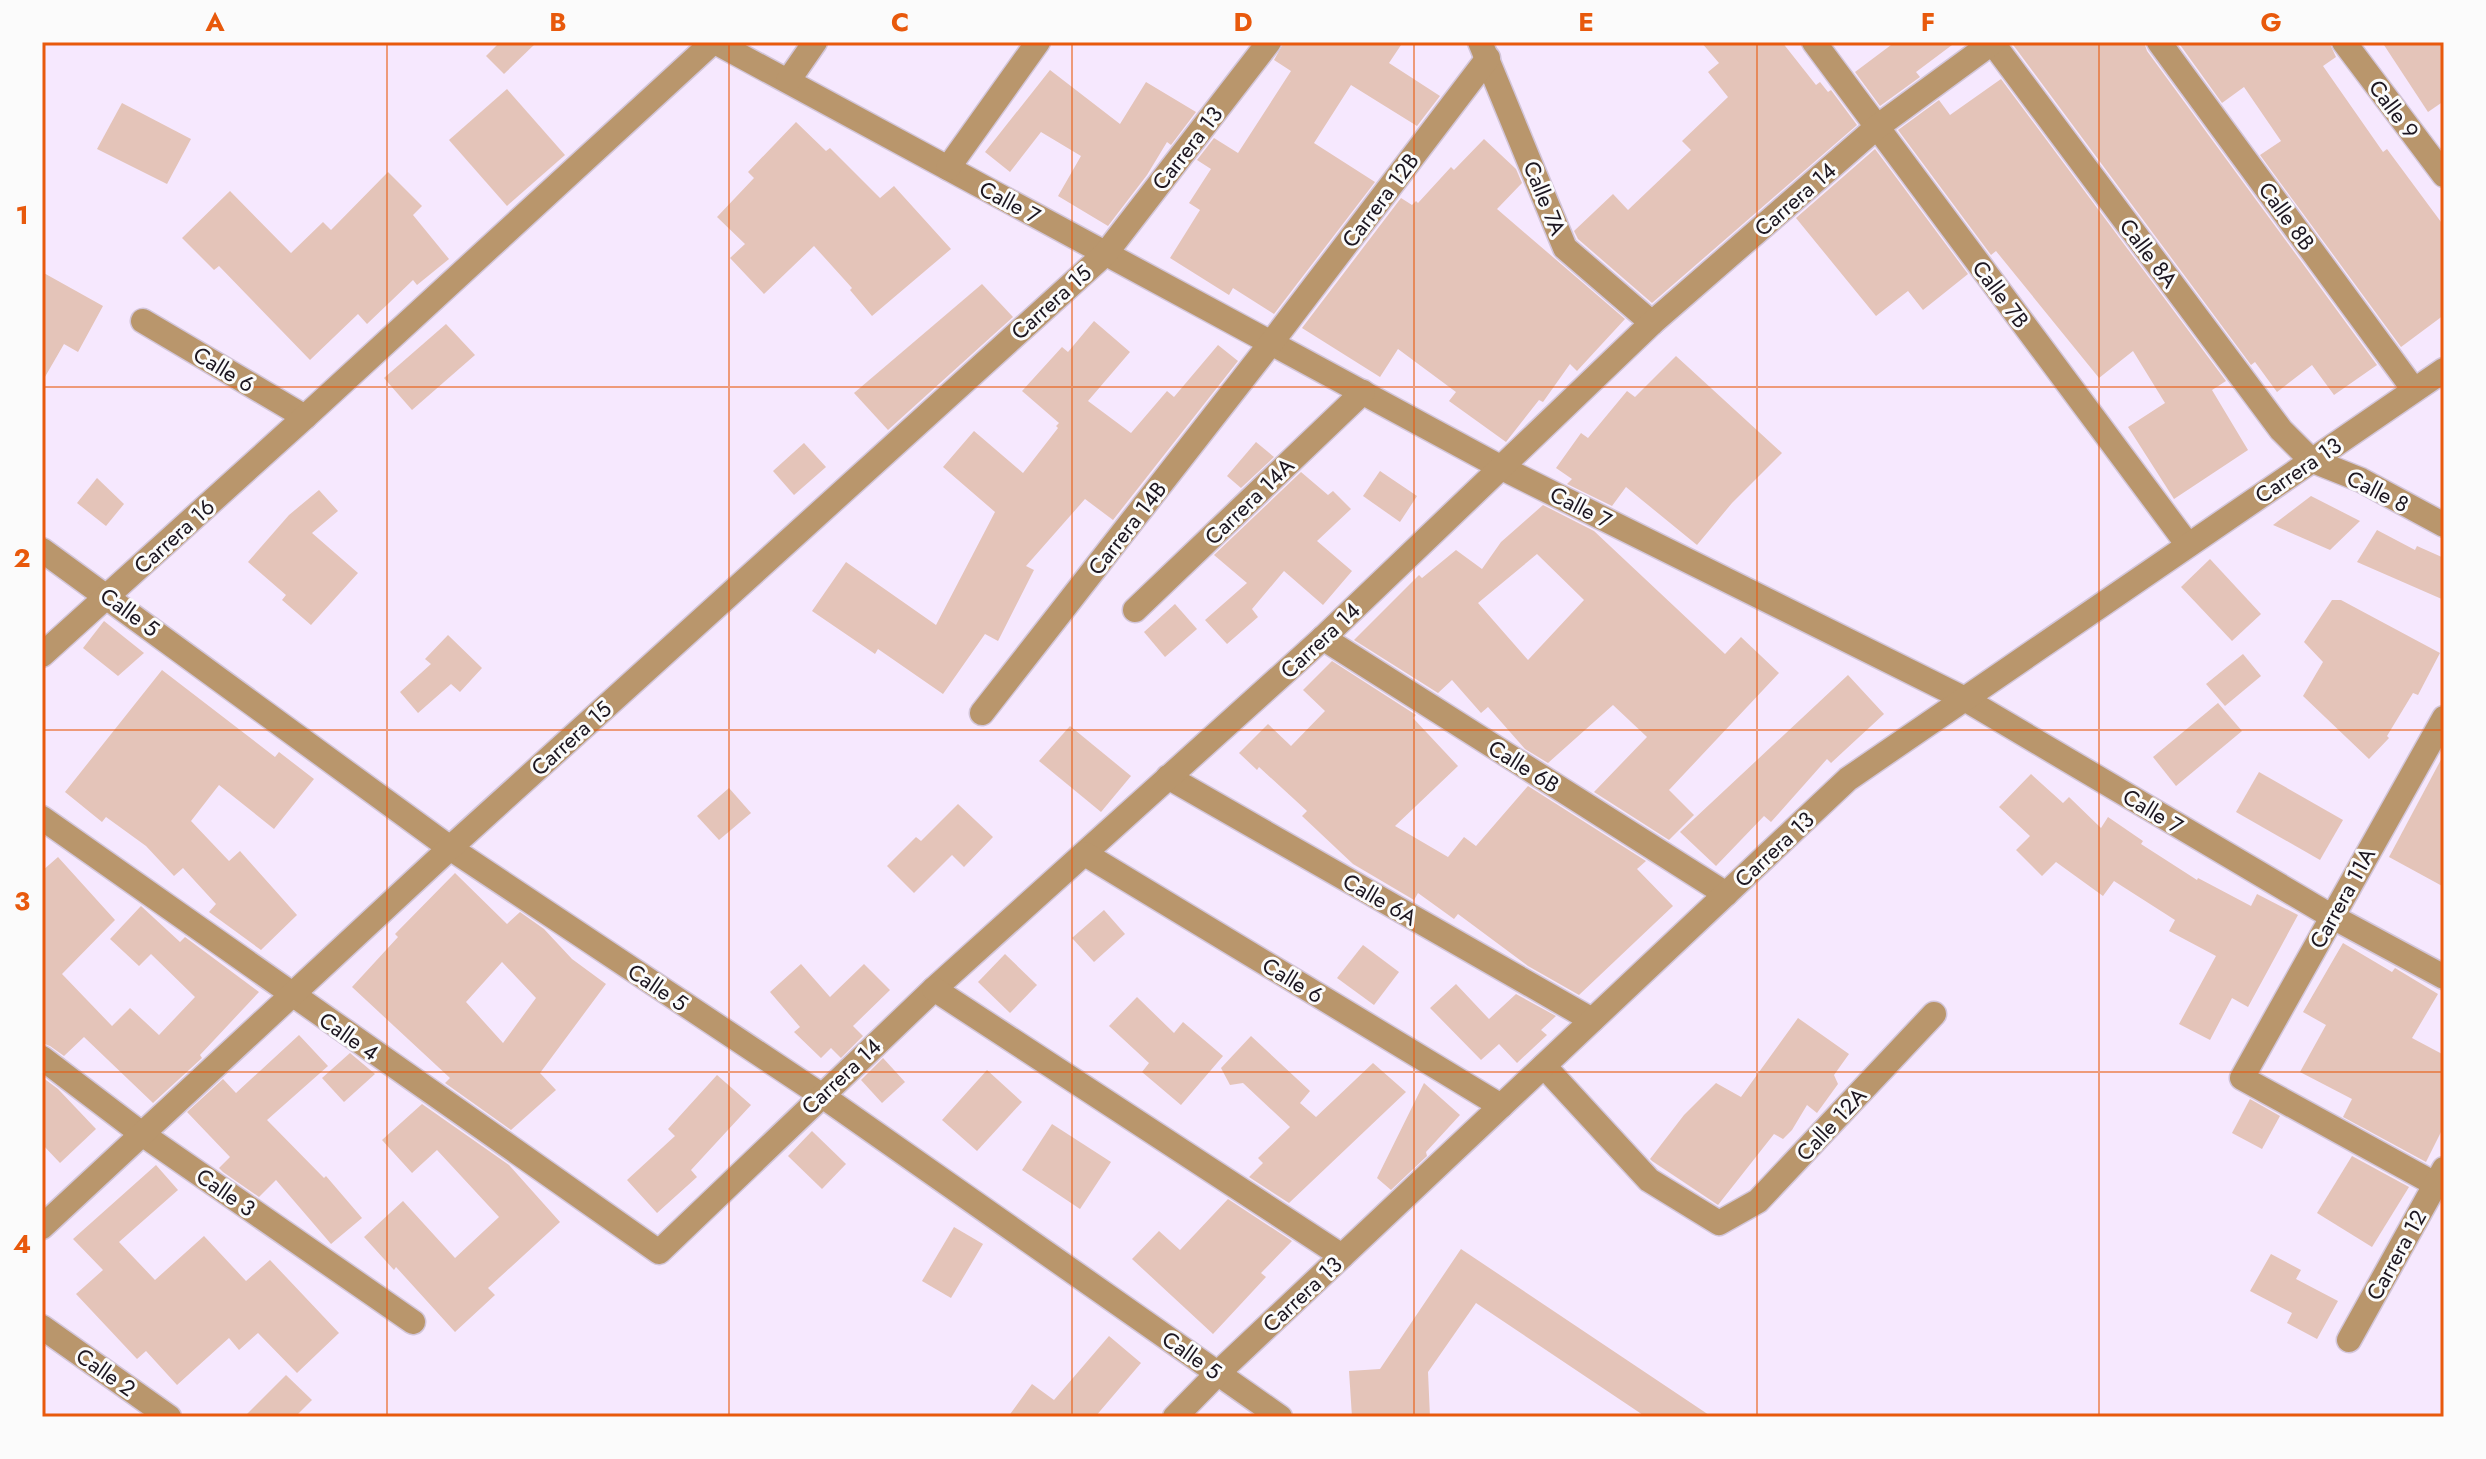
<svg xmlns="http://www.w3.org/2000/svg" width="2486" height="1459" viewBox="0 0 2486 1459" font-family="Jost,sans-serif">
<rect width="100%" height="100%" fill="#f6e8fe"/>
<g fill="#e4c4b9" fill-rule="evenodd">
<path d="M 500,42 L 537,42 L 504,74 L 486,56 Z"/>
<path d="M 1284,42 L 1403,42 L 1389,63 L 1440,96 L 1417,126 L 1351,85 L 1314,143 L 1375,182 L 1274,314 L 1233,288 L 1229,295 L 1170,258 L 1200,210 L 1189,203 L 1211,169 L 1197,160 L 1214,138 L 1238,153 L 1291,71 L 1274,60 Z"/>
<path d="M 1701,42 L 1782,42 L 1816,85 L 1820,82 L 1828,92 L 1831,90 L 1857,125 L 1652,303 L 1578,239 L 1574,231 L 1613,194 L 1628,210 L 1691,150 L 1682,141 L 1728,97 L 1708,72 L 1719,63 Z"/>
<path d="M 1895,42 L 1956,42 L 1916,72 L 1920,77 L 1880,106 L 1855,72 Z"/>
<path d="M 2011,42 L 2144,42 L 2147,51 L 2377,365 L 2334,395 L 2312,365 L 2277,392 L 2255,362 L 2251,365 Z"/>
<path d="M 2178,42 L 2329,42 L 2336,57 L 2323,66 L 2383,152 L 2387,149 L 2444,226 L 2444,315 L 2401,347 L 2260,155 L 2281,141 L 2244,87 L 2222,103 Z"/>
<path d="M 2382,42 L 2444,42 L 2444,101 L 2428,112 Z"/>
<path d="M 1050,70 L 1120,124 L 1146,82 L 1196,112 L 1171,145 L 1167,142 L 1147,175 L 1108,226 L 1058,196 L 1081,156 L 1041,132 L 1010,172 L 985,152 Z"/>
<path d="M 2001,79 L 2226,381 L 2212,390 L 2248,450 L 2174,499 L 2128,427 L 2165,403 L 2133,351 L 2099,378 L 1996,251 L 1991,255 L 1898,130 L 1939,100 L 1950,115 Z"/>
<path d="M 507,89 L 565,155 L 507,206 L 449,140 Z"/>
<path d="M 122,103 L 191,139 L 167,184 L 97,149 Z"/>
<path d="M 796,122 L 826,151 L 830,148 L 880,198 L 894,186 L 951,249 L 872,316 L 850,290 L 852,288 L 814,246 L 764,294 L 730,258 L 745,244 L 717,217 L 754,178 L 748,172 Z"/>
<path d="M 1484,139 L 1516,169 L 1522,183 L 1497,209 L 1625,319 L 1577,371 L 1570,364 L 1543,402 L 1539,400 L 1506,442 L 1449,401 L 1456,392 L 1398,349 L 1380,377 L 1302,328 L 1401,198 L 1412,205 L 1416,201 L 1418,203 L 1451,167 L 1454,170 Z"/>
<path d="M 1875,149 L 1968,274 L 1923,310 L 1908,291 L 1876,316 L 1796,218 Z"/>
<path d="M 388,172 L 422,206 L 413,215 L 449,259 L 417,285 L 413,280 L 367,324 L 358,314 L 310,360 L 219,266 L 214,270 L 182,238 L 230,191 L 291,253 L 323,222 L 331,230 Z"/>
<path d="M 42,272 L 103,306 L 78,352 L 64,344 L 42,382 Z"/>
<path d="M 982,284 L 1013,317 L 888,430 L 854,393 Z"/>
<path d="M 1094,321 L 1130,352 L 1088,401 L 1131,433 L 1167,391 L 1174,397 L 1218,345 L 1238,361 L 1113,520 L 1085,499 L 1026,566 L 1034,570 L 998,641 L 985,634 L 943,694 L 878,649 L 875,654 L 812,611 L 846,562 L 936,625 L 995,512 L 943,467 L 974,431 L 1023,473 L 1058,428 L 1056,426 L 1059,423 L 1022,391 L 1062,347 L 1068,352 Z"/>
<path d="M 446,324 L 475,355 L 412,410 L 384,378 Z"/>
<path d="M 1676,356 L 1782,453 L 1732,503 L 1697,545 L 1626,487 L 1612,506 L 1567,484 L 1572,479 L 1556,468 L 1581,433 L 1588,438 L 1627,391 L 1635,397 Z"/>
<path d="M 1256,442 L 1274,457 L 1241,488 L 1227,476 Z"/>
<path d="M 804,443 L 826,467 L 794,495 L 773,471 Z"/>
<path d="M 1380,471 L 1417,496 L 1400,522 L 1363,496 Z"/>
<path d="M 1301,472 L 1328,495 L 1333,491 L 1351,509 L 1317,541 L 1352,571 L 1323,605 L 1284,571 L 1252,609 L 1258,617 L 1227,644 L 1205,620 L 1247,583 L 1214,555 Z"/>
<path d="M 97,478 L 124,504 L 106,526 L 77,503 Z"/>
<path d="M 319,490 L 338,511 L 312,533 L 358,573 L 311,625 L 282,600 L 286,595 L 248,562 L 289,515 Z"/>
<path d="M 2311,496 L 2360,521 L 2330,550 L 2273,525 Z"/>
<path d="M 1543,505 L 1594,531 L 1725,654 L 1741,637 L 1779,673 L 1669,790 L 1694,815 L 1669,840 L 1594,792 L 1647,737 L 1613,705 L 1548,763 L 1525,749 L 1488,707 L 1481,713 L 1452,680 L 1438,693 L 1354,640 L 1419,575 L 1422,578 L 1456,550 L 1482,569 L 1501,542 ZM 1537,554 L 1584,600 L 1528,660 L 1478,603 Z"/>
<path d="M 2377,530 L 2415,550 L 2417,546 L 2444,558 L 2444,600 L 2357,562 Z"/>
<path d="M 2210,559 L 2261,614 L 2232,641 L 2181,587 Z"/>
<path d="M 2332,600 L 2341,600 L 2440,653 L 2418,695 L 2413,693 L 2387,736 L 2389,738 L 2369,759 L 2303,696 L 2323,662 L 2304,642 Z"/>
<path d="M 1175,604 L 1197,629 L 1165,657 L 1144,632 Z"/>
<path d="M 104,621 L 144,653 L 118,676 L 83,648 Z"/>
<path d="M 448,635 L 482,668 L 460,692 L 451,684 L 418,713 L 400,692 L 431,664 L 425,659 Z"/>
<path d="M 2243,654 L 2261,676 L 2225,706 L 2206,684 Z"/>
<path d="M 1332,661 L 1416,715 L 1413,718 L 1458,766 L 1395,826 L 1448,857 L 1464,837 L 1476,846 L 1528,786 L 1646,861 L 1637,869 L 1673,906 L 1579,995 L 1528,966 L 1458,914 L 1454,919 L 1418,893 L 1414,900 L 1353,864 L 1302,816 L 1307,811 L 1259,767 L 1257,770 L 1239,753 L 1268,724 L 1291,746 L 1325,711 L 1303,690 Z"/>
<path d="M 162,670 L 275,757 L 279,752 L 314,779 L 274,829 L 219,785 L 191,821 L 229,861 L 240,851 L 297,915 L 261,950 L 209,912 L 216,904 L 183,868 L 174,876 L 146,846 L 106,817 L 102,822 L 65,792 Z"/>
<path d="M 1848,675 L 1884,714 L 1831,763 L 1827,759 L 1771,822 L 1764,816 L 1716,866 L 1680,832 Z"/>
<path d="M 2218,703 L 2242,731 L 2176,786 L 2153,757 Z"/>
<path d="M 1070,726 L 1131,776 L 1101,812 L 1039,761 Z"/>
<path d="M 2444,754 L 2444,887 L 2389,857 Z"/>
<path d="M 2259,772 L 2343,820 L 2320,860 L 2236,812 Z"/>
<path d="M 2031,774 L 2063,803 L 2069,797 L 2101,828 L 2108,817 L 2143,841 L 2141,844 L 2197,880 L 2198,878 L 2251,906 L 2257,894 L 2298,915 L 2248,1007 L 2232,998 L 2210,1040 L 2179,1024 L 2216,956 L 2169,931 L 2175,920 L 2114,881 L 2103,896 L 2056,862 L 2042,876 L 2016,850 L 2030,836 L 1999,807 Z"/>
<path d="M 729,788 L 751,813 L 719,840 L 697,816 Z"/>
<path d="M 958,804 L 993,837 L 964,867 L 952,855 L 914,893 L 887,866 L 916,837 L 921,841 Z"/>
<path d="M 58,857 L 115,920 L 62,974 L 112,1026 L 130,1008 L 159,1035 L 195,997 L 151,954 L 139,966 L 110,939 L 141,906 L 180,942 L 185,937 L 259,992 L 200,1055 L 202,1058 L 153,1103 L 84,1037 L 64,1056 L 50,1046 L 42,1043 L 42,871 Z"/>
<path d="M 455,873 L 507,924 L 520,912 L 544,929 L 572,959 L 606,984 L 540,1073 L 556,1090 L 511,1130 L 445,1083 L 450,1078 L 352,987 L 398,937 L 395,934 ZM 502,962 L 536,998 L 503,1043 L 466,1002 Z"/>
<path d="M 1104,910 L 1125,934 L 1094,962 L 1072,938 Z"/>
<path d="M 2343,943 L 2392,972 L 2395,968 L 2438,994 L 2412,1038 L 2444,1055 L 2444,1126 L 2426,1162 L 2343,1117 L 2352,1099 L 2300,1072 L 2326,1025 L 2303,1012 Z"/>
<path d="M 1363,945 L 1399,972 L 1374,1005 L 1337,978 Z"/>
<path d="M 1005,954 L 1037,985 L 1010,1013 L 978,982 Z"/>
<path d="M 801,964 L 830,997 L 864,964 L 890,990 L 853,1026 L 863,1036 L 841,1058 L 831,1048 L 821,1058 L 794,1032 L 800,1027 L 770,992 Z"/>
<path d="M 1456,984 L 1489,1019 L 1516,994 L 1556,1016 L 1541,1030 L 1547,1035 L 1517,1063 L 1499,1044 L 1481,1060 L 1430,1008 Z"/>
<path d="M 1137,997 L 1174,1033 L 1183,1022 L 1223,1056 L 1181,1105 L 1142,1072 L 1149,1063 L 1109,1026 Z"/>
<path d="M 1798,1018 L 1849,1054 L 1834,1075 L 1838,1084 L 1817,1113 L 1807,1105 L 1792,1130 L 1783,1139 L 1774,1134 L 1718,1205 L 1652,1161 L 1650,1159 L 1684,1115 L 1716,1083 L 1741,1097 Z"/>
<path d="M 299,1035 L 328,1066 L 267,1120 L 324,1178 L 326,1176 L 362,1218 L 331,1244 L 276,1180 L 259,1197 L 223,1172 L 219,1168 L 230,1157 L 187,1112 L 223,1079 L 236,1093 Z"/>
<path d="M 1251,1036 L 1310,1091 L 1300,1103 L 1316,1117 L 1373,1063 L 1406,1092 L 1289,1203 L 1249,1177 L 1263,1163 L 1258,1158 L 1290,1127 L 1243,1083 L 1230,1085 L 1221,1068 Z"/>
<path d="M 350,1053 L 375,1074 L 344,1102 L 322,1078 Z"/>
<path d="M 883,1058 L 905,1082 L 882,1103 L 861,1080 Z"/>
<path d="M 987,1070 L 1022,1102 L 977,1151 L 942,1120 Z"/>
<path d="M 717,1075 L 751,1105 L 691,1170 L 697,1177 L 657,1213 L 627,1180 L 675,1136 L 668,1129 Z"/>
<path d="M 42,1077 L 58,1089 L 96,1129 L 60,1163 L 42,1144 Z"/>
<path d="M 1424,1083 L 1460,1115 L 1426,1152 L 1427,1156 L 1391,1190 L 1377,1178 Z"/>
<path d="M 2250,1099 L 2280,1116 L 2262,1149 L 2232,1133 Z"/>
<path d="M 422,1104 L 509,1165 L 560,1222 L 488,1288 L 495,1295 L 455,1332 L 396,1267 L 394,1270 L 364,1237 L 403,1201 L 455,1258 L 499,1217 L 437,1150 L 412,1173 L 382,1140 Z"/>
<path d="M 1052,1124 L 1111,1162 L 1080,1209 L 1022,1170 Z"/>
<path d="M 812,1131 L 846,1164 L 822,1189 L 788,1156 Z"/>
<path d="M 2352,1156 L 2409,1187 L 2372,1247 L 2317,1213 Z"/>
<path d="M 156,1165 L 178,1190 L 119,1242 L 155,1280 L 204,1236 L 246,1281 L 270,1260 L 339,1333 L 297,1373 L 258,1333 L 239,1350 L 229,1338 L 177,1385 L 146,1351 L 137,1359 L 76,1294 L 103,1270 L 73,1239 Z"/>
<path d="M 1228,1199 L 1292,1241 L 1261,1273 L 1266,1277 L 1213,1334 L 1132,1259 L 1159,1231 L 1180,1250 Z"/>
<path d="M 954,1227 L 983,1244 L 951,1298 L 922,1281 Z"/>
<path d="M 1461,1249 L 1712,1417 L 1646,1417 L 1476,1303 L 1428,1372 L 1430,1417 L 1391,1417 L 1391,1415 L 1352,1417 L 1349,1371 L 1380,1369 Z"/>
<path d="M 2271,1254 L 2301,1270 L 2296,1279 L 2338,1301 L 2317,1339 L 2287,1323 L 2292,1313 L 2250,1291 Z"/>
<path d="M 1109,1336 L 1141,1363 L 1095,1417 L 1008,1417 L 1032,1384 L 1054,1400 Z"/>
<path d="M 286,1375 L 312,1400 L 295,1417 L 244,1417 Z"/>
</g>
<g fill="none" stroke-linecap="round" stroke-linejoin="round">
<g stroke="#d3c6da" stroke-width="27">
<g id="street">
<path d="M 715,42 L 1502,468 L 1963,698 L 2331,916 L 2444,977"/>
<path d="M 1480,42 L 1565,248 L 1652,323"/>
<path d="M 1814,42 L 2188,545"/>
<path d="M 1992,42 L 2281,430 L 2311,460 L 2361,480 L 2444,525"/>
<path d="M 2159,42 L 2414,390"/>
<path d="M 2344,42 L 2444,175"/>
<path d="M 788,81 L 815,42"/>
<path d="M 948,168 L 1038,42"/>
<path d="M 143,321 L 305,417"/>
<path d="M 42,550 L 450,848 L 821,1095 L 1280,1417"/>
<path d="M 1135,610 L 1363,392"/>
<path d="M 1323,638 L 1726,894"/>
<path d="M 42,655 L 305,417 L 713,42"/>
<path d="M 982,713 L 1271,343 L 1488,58"/>
<path d="M 1168,777 L 1592,1020"/>
<path d="M 42,818 L 659,1252 L 934,989 L 1323,638 L 1652,323 L 1877,127 L 1993,42"/>
<path d="M 1085,854 L 1501,1106"/>
<path d="M 934,989 L 1342,1256"/>
<path d="M 42,1058 L 142,1134 L 413,1322"/>
<path d="M 1544,1066 L 1649,1180 L 1719,1223 L 1758,1201 L 1934,1014"/>
<path d="M 2435,1184 L 2242,1078 L 2444,718"/>
<path d="M 42,1227 L 450,848 L 1106,253 L 1269,42"/>
<path d="M 42,1327 L 169,1417"/>
<path d="M 2349,1340 L 2444,1169"/>
<path d="M 1175,1417 L 1218,1373 L 1848,779 L 2444,370"/>
</g>
</g>
<use href="#street" stroke="#b9966c" stroke-width="24"/>
</g>
<path fill="none" stroke="#e8590c" stroke-width="2" stroke-opacity="0.55" d="M 387,42 L 387,1417M 729,42 L 729,1417M 1072,42 L 1072,1417M 1414,42 L 1414,1417M 1757,42 L 1757,1417M 2099,42 L 2099,1417M 42,387 L 2444,387M 42,730 L 2444,730M 42,1072 L 2444,1072"/>
<g text-anchor="middle" stroke-width="6" stroke-linejoin="round" paint-order="stroke">
<g font-size="22" fill="#1c1620" stroke="#fbfbfb">
<text transform="translate(2394 109) rotate(53)" y="8">Calle 9</text>
<text transform="translate(1187 148) rotate(-52)" y="8">Carrera 13</text>
<text transform="translate(1545 198) rotate(68)" y="8">Calle 7A</text>
<text transform="translate(1795 199) rotate(-41)" y="8">Carrera 14</text>
<text transform="translate(1380 200) rotate(-53)" y="8">Carrera 12B</text>
<text transform="translate(1010 202) rotate(28)" y="8">Calle 7</text>
<text transform="translate(2287 216) rotate(54)" y="8">Calle 8B</text>
<text transform="translate(2149 253) rotate(53)" y="8">Calle 8A</text>
<text transform="translate(2001 294) rotate(53)" y="8">Calle 7B</text>
<text transform="translate(1051 302) rotate(-42)" y="8">Carrera 15</text>
<text transform="translate(224 369) rotate(31)" y="8">Calle 6</text>
<text transform="translate(2298 470) rotate(-34)" y="8">Carrera 13</text>
<text transform="translate(2378 491) rotate(27)" y="8">Calle 8</text>
<text transform="translate(1249 501) rotate(-44)" y="8">Carrera 14A</text>
<text transform="translate(1581 507) rotate(27)" y="8">Calle 7</text>
<text transform="translate(1127 528) rotate(-52)" y="8">Carrera 14B</text>
<text transform="translate(174 536) rotate(-42)" y="8">Carrera 16</text>
<text transform="translate(130 612) rotate(36)" y="8">Calle 5</text>
<text transform="translate(1320 640) rotate(-43)" y="8">Carrera 14</text>
<text transform="translate(571 738) rotate(-42)" y="8">Carrera 15</text>
<text transform="translate(1524 766) rotate(32)" y="8">Calle 6B</text>
<text transform="translate(2153 811) rotate(31)" y="8">Calle 7</text>
<text transform="translate(1774 849) rotate(-43)" y="8">Carrera 13</text>
<text transform="translate(2342 898) rotate(-61)" y="8">Carrera 11A</text>
<text transform="translate(1380 899) rotate(30)" y="8">Calle 6A</text>
<text transform="translate(1293 980) rotate(31)" y="8">Calle 6</text>
<text transform="translate(658 987) rotate(34)" y="8">Calle 5</text>
<text transform="translate(349 1036) rotate(35)" y="8">Calle 4</text>
<text transform="translate(841 1076) rotate(-43)" y="8">Carrera 14</text>
<text transform="translate(1831 1124) rotate(-47)" y="8">Calle 12A</text>
<text transform="translate(226 1192) rotate(35)" y="8">Calle 3</text>
<text transform="translate(2396 1255) rotate(-61)" y="8">Carrera 12</text>
<text transform="translate(1302 1294) rotate(-43)" y="8">Carrera 13</text>
<text transform="translate(1192 1355) rotate(35)" y="8">Calle 5</text>
<text transform="translate(106 1372) rotate(35)" y="8">Calle 2</text>
</g>
</g>
<rect width="2486" height="1459" fill="none" stroke="#fbfbfb" stroke-width="88"/>
<rect x="44" y="44" width="2398" height="1371" fill="none" stroke="#e8590c" stroke-width="3"/>
<g font-size="26" text-anchor="middle" font-weight="bold" fill="#e8590c">
<text x="215" y="31">A</text>
<text x="558" y="31">B</text>
<text x="900" y="31">C</text>
<text x="1243" y="31">D</text>
<text x="1586" y="31">E</text>
<text x="1928" y="31">F</text>
<text x="2271" y="31">G</text>
<text x="22" y="224">1</text>
<text x="22" y="567">2</text>
<text x="22" y="910">3</text>
<text x="22" y="1253">4</text>
</g>
</svg>
